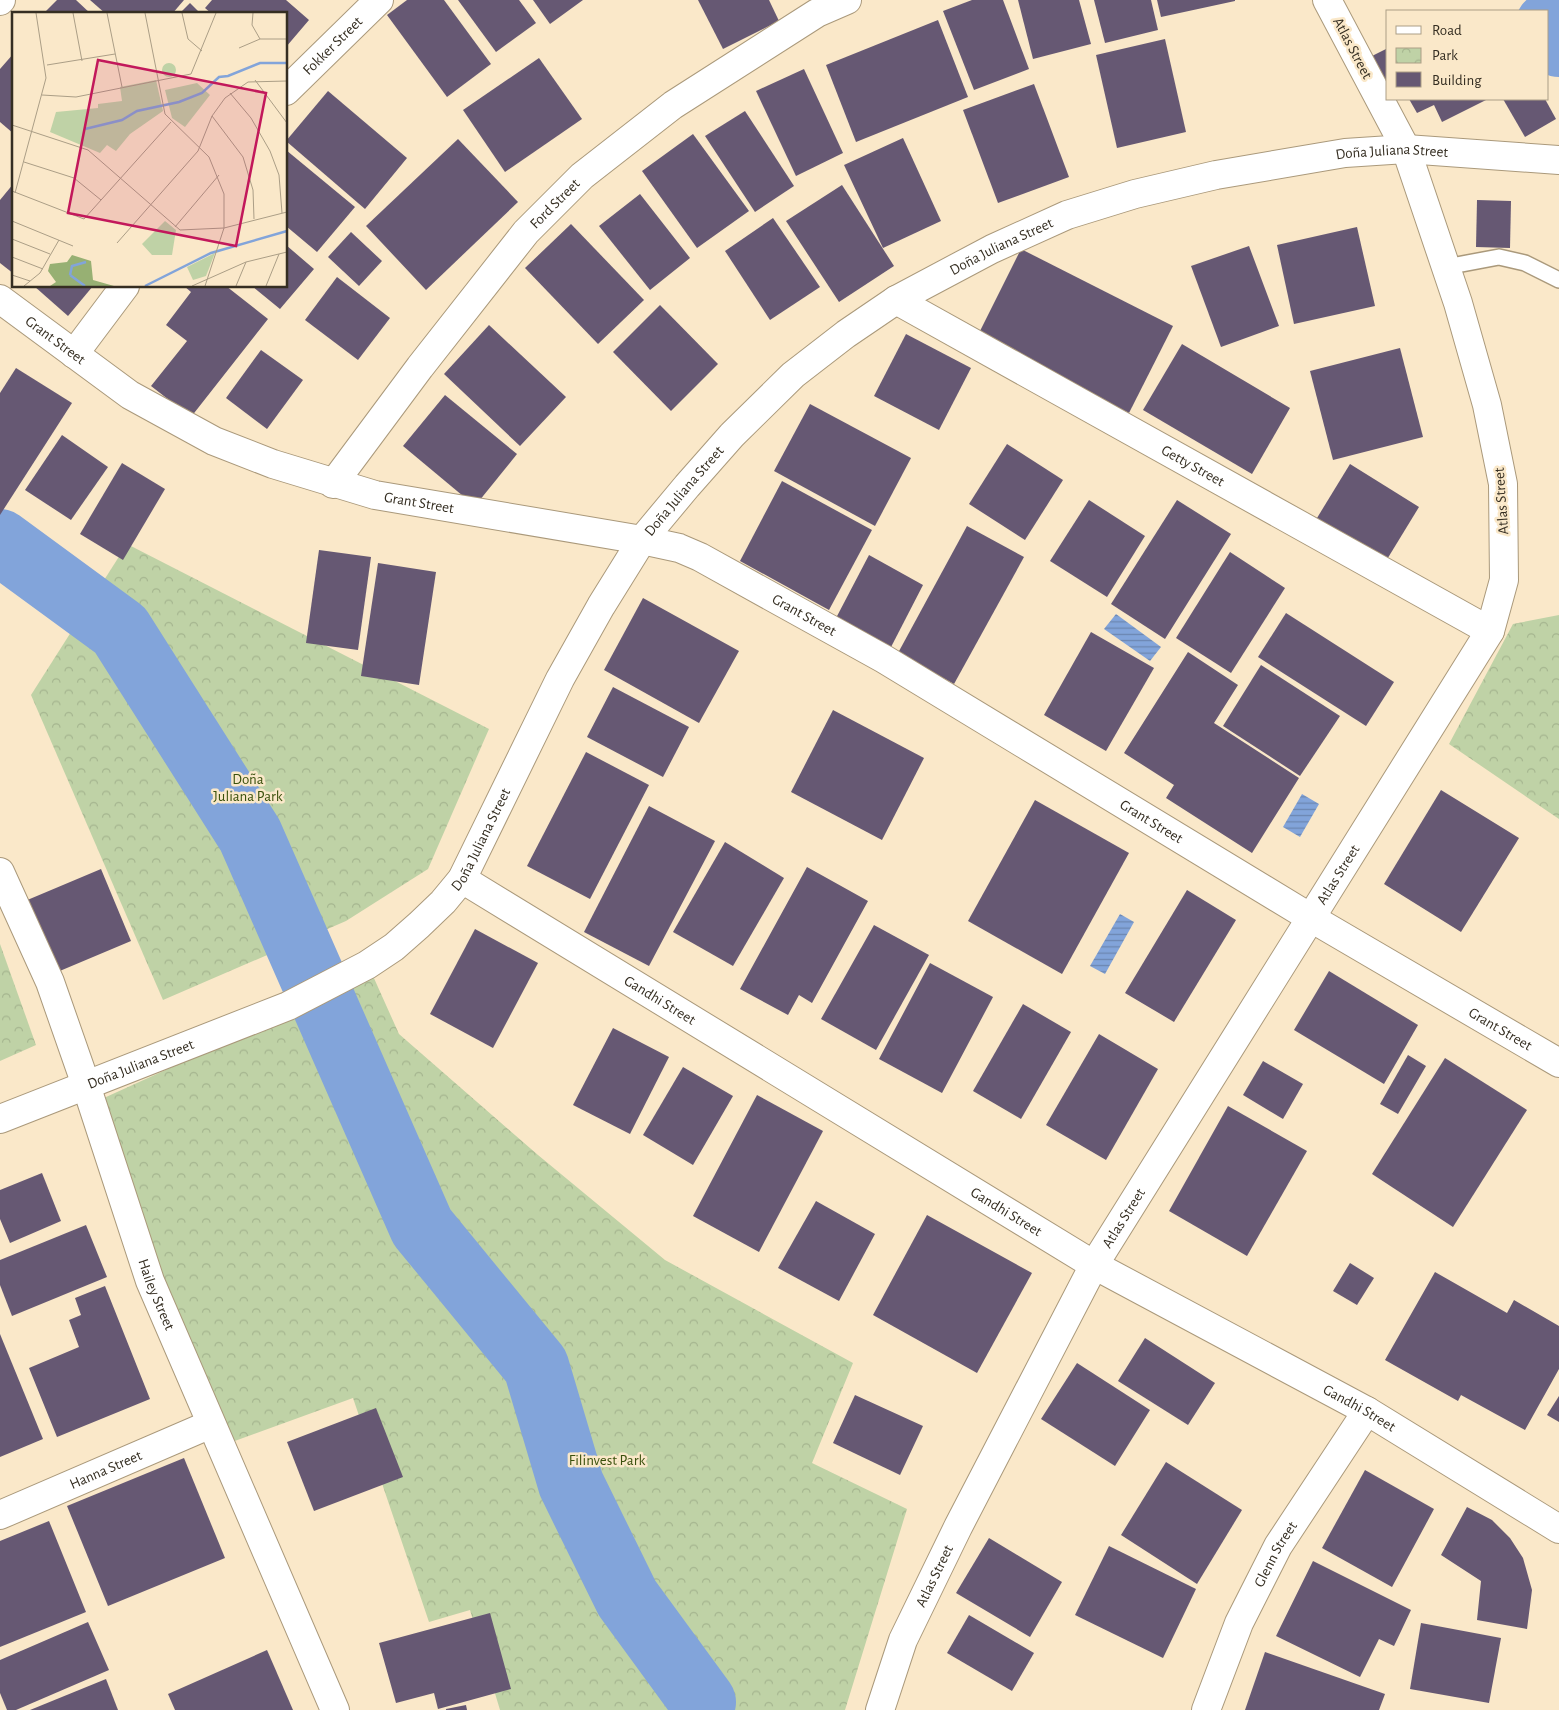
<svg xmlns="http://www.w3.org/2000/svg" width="1559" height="1710" viewBox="0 0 1559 1710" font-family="'Alegreya Sans',sans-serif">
<defs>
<pattern id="park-crowns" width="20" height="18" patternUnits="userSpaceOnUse" patternTransform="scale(1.25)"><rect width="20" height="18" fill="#bfd2a6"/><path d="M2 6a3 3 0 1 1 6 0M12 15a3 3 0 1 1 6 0" fill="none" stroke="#a5b58f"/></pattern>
<pattern id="water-rules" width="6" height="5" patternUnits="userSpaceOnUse" patternTransform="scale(1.25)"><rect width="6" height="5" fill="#82a4da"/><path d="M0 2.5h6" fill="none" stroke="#6b86b0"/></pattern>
</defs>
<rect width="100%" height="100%" fill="#fae8c9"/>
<g fill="url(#park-crowns)">
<path d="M 127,544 L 489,729 L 428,869 L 346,921 L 163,1000 L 31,695 Z"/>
<path d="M 1559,615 L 1559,819 L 1449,744 L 1513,624 Z"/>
<path d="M 0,944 L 36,1045 L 0,1061 Z"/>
<path d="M 373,976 L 399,1034 L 538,1155 L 665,1260 L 853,1363 L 812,1463 L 907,1509 L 845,1710 L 500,1710 L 470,1610 L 429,1622 L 353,1398 L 221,1446 L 84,1107 Z"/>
</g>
<g fill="url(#water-rules)">
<path d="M 1116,614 L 1161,647 L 1150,661 L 1104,629 Z"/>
<path d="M 1302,794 L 1319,804 L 1300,837 L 1283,827 Z"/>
<path d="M 1120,914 L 1134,922 L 1105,974 L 1090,966 Z"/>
</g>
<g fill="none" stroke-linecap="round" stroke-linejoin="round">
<g stroke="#82a4da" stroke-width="66">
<path d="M 1548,25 L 1559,44"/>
<path d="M 0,542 L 120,630 L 250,835 L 422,1227 L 536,1366 L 571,1484 L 627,1598 L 703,1702"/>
</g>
</g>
<g fill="#665873">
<path d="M 57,0 L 76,0 L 91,14 L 43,14 Z"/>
<path d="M 90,0 L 184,0 L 172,14 L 106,14 Z"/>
<path d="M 212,0 L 286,0 L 309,20 L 286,47 L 286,14 L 212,14 L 205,8 Z"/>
<path d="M 407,0 L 444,0 L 491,64 L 447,97 L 387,15 Z"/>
<path d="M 458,0 L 519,0 L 536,23 L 496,52 Z"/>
<path d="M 533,0 L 583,0 L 550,24 Z"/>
<path d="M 698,0 L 769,0 L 779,21 L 723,49 Z"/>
<path d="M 972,0 L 1003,0 L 1029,69 L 974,90 L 943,11 Z"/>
<path d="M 1018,0 L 1079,0 L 1091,44 L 1033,59 Z"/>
<path d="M 1094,0 L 1151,0 L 1158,30 L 1105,43 Z"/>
<path d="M 1157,0 L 1235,0 L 1235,1 L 1161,17 Z"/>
<path d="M 190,3 L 201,14 L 179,14 Z"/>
<path d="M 938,20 L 968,97 L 856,142 L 826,65 Z"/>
<path d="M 1165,39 L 1186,132 L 1117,148 L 1096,55 Z"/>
<path d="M 1388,48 L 1388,98 L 1368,58 Z"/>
<path d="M 14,53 L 14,134 L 0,122 L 0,69 Z"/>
<path d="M 539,58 L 582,119 L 505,172 L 463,110 Z"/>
<path d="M 804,69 L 843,153 L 796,176 L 756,91 Z"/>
<path d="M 1034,84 L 1069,177 L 998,203 L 963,110 Z"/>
<path d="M 328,91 L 407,158 L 365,209 L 286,141 Z"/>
<path d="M 1409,99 L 1488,99 L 1442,122 L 1434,105 L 1417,113 Z"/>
<path d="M 1503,99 L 1545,99 L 1556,119 L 1525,137 Z"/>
<path d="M 745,111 L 794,186 L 755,212 L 705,136 Z"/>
<path d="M 693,134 L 749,211 L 697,248 L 642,171 Z"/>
<path d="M 903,138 L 941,221 L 883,248 L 844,165 Z"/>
<path d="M 458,139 L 518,202 L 426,290 L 366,226 Z"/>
<path d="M 286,150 L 355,207 L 317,252 L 286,226 Z"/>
<path d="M 14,183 L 14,274 L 0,263 L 0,200 Z"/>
<path d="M 842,185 L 894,266 L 839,302 L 786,221 Z"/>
<path d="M 640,194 L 690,258 L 650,290 L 599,226 Z"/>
<path d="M 1477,200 L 1511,201 L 1510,248 L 1476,247 Z"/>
<path d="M 773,218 L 820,287 L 770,320 L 725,251 Z"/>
<path d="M 571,224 L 644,300 L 598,344 L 525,268 Z"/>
<path d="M 1357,227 L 1375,306 L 1294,324 L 1277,245 Z"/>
<path d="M 351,232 L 382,261 L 359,286 L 328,257 Z"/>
<path d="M 286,245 L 314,269 L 280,309 L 252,286 L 286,286 Z"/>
<path d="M 1249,246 L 1279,326 L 1221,347 L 1191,266 Z"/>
<path d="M 1021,249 L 1173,326 L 1129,413 L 977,337 Z"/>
<path d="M 337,277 L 390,318 L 358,360 L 305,320 Z"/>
<path d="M 34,286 L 93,286 L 68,316 Z"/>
<path d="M 184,286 L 226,286 L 268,319 L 191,417 L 151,386 L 187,341 L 166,325 L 191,292 Z"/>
<path d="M 660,305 L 718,364 L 671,411 L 613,352 Z"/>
<path d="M 489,325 L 566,397 L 520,446 L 444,374 Z"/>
<path d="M 906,334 L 971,368 L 939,430 L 874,396 Z"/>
<path d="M 1182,344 L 1290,408 L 1252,474 L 1143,410 Z"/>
<path d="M 1400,348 L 1423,437 L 1333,460 L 1310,371 Z"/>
<path d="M 261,350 L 303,380 L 267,429 L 226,398 Z"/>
<path d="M 16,368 L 72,403 L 0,515 L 0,393 Z"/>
<path d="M 445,395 L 517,454 L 475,506 L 403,446 Z"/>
<path d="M 810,404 L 911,458 L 875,526 L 774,471 Z"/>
<path d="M 62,435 L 108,467 L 71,520 L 25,490 Z"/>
<path d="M 1007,444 L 1063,480 L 1025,540 L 969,504 Z"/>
<path d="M 122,463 L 165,489 L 123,560 L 80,534 Z"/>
<path d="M 1350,464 L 1419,507 L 1386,561 L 1317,518 Z"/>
<path d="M 782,481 L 872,530 L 829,610 L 740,561 Z"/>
<path d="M 1089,500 L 1145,536 L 1107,597 L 1050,561 Z"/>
<path d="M 1177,500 L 1231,534 L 1165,639 L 1111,604 Z"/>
<path d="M 967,526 L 1024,557 L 954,684 L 898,653 Z"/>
<path d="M 319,550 L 371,557 L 358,650 L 306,643 Z"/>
<path d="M 1230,552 L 1285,588 L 1231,673 L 1176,638 Z"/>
<path d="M 869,555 L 923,585 L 890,649 L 835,620 Z"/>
<path d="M 378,563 L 436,572 L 419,685 L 361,676 Z"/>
<path d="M 643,598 L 739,651 L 699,723 L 604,670 Z"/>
<path d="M 1286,613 L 1394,682 L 1366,726 L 1258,657 Z"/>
<path d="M 1091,632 L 1154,668 L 1106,751 L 1044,715 Z"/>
<path d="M 1188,652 L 1238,685 L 1214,723 L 1299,778 L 1252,853 L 1166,798 L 1174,785 L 1124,753 Z"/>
<path d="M 1261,665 L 1340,716 L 1300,776 L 1223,726 Z"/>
<path d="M 613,687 L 689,727 L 663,777 L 587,737 Z"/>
<path d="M 833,710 L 924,758 L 882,840 L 791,792 Z"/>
<path d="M 586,752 L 649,785 L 590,899 L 527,866 Z"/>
<path d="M 1441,790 L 1519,838 L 1461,932 L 1384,884 Z"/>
<path d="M 1035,800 L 1129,853 L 1062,974 L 968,921 Z"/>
<path d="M 649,806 L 715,841 L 649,966 L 584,932 Z"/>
<path d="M 725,842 L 784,878 L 733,966 L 673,932 Z"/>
<path d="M 807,867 L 868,901 L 812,1003 L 799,995 L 788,1015 L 740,989 Z"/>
<path d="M 101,869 L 131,941 L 55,973 L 25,901 Z"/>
<path d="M 1187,890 L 1236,920 L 1174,1022 L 1125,993 Z"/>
<path d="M 874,925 L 929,955 L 876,1050 L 821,1019 Z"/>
<path d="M 475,929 L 538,963 L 493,1048 L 430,1014 Z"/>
<path d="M 930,963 L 993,997 L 942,1093 L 879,1059 Z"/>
<path d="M 1329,971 L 1418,1025 L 1384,1084 L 1294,1030 Z"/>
<path d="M 1023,1004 L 1071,1032 L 1021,1119 L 973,1091 Z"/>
<path d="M 613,1028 L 669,1057 L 630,1134 L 573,1105 Z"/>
<path d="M 1099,1034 L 1158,1069 L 1106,1160 L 1046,1125 Z"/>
<path d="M 1408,1055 L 1426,1066 L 1398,1114 L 1380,1104 Z"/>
<path d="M 1445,1058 L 1527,1110 L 1453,1227 L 1372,1174 Z"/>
<path d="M 1263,1061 L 1303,1084 L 1283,1119 L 1243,1095 Z"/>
<path d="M 683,1067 L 733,1096 L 693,1165 L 643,1135 Z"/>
<path d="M 757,1095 L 823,1131 L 759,1252 L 693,1216 Z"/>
<path d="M 1228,1106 L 1307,1151 L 1247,1256 L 1169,1211 Z"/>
<path d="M 42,1173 L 61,1221 L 10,1243 L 0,1219 L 0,1190 Z"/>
<path d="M 816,1201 L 875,1234 L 839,1301 L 778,1268 Z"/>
<path d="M 927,1215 L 1032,1273 L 977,1373 L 873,1315 Z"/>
<path d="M 86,1225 L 107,1277 L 12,1316 L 0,1285 L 0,1260 Z"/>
<path d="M 1350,1263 L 1374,1278 L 1357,1305 L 1333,1291 Z"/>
<path d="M 1435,1272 L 1507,1313 L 1514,1300 L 1559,1326 L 1559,1369 L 1525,1430 L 1461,1395 L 1458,1401 L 1385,1360 Z"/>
<path d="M 105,1286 L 150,1399 L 57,1437 L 29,1368 L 79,1347 L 69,1320 L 81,1315 L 75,1298 Z"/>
<path d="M 0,1334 L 43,1439 L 0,1457 Z"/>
<path d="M 1145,1338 L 1215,1383 L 1188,1425 L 1118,1381 Z"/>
<path d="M 1077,1363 L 1150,1410 L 1115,1466 L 1041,1419 Z"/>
<path d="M 855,1395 L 923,1426 L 900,1475 L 833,1443 Z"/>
<path d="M 1559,1396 L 1559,1422 L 1547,1415 Z"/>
<path d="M 376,1408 L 403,1477 L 314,1511 L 287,1442 Z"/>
<path d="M 184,1458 L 225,1558 L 108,1606 L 67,1506 Z"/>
<path d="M 1166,1462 L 1242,1510 L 1197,1584 L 1121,1535 Z"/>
<path d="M 1365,1470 L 1434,1509 L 1392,1587 L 1322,1548 Z"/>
<path d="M 1467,1507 L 1492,1520 L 1510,1538 L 1523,1558 L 1532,1590 L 1527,1629 L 1477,1620 L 1481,1581 L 1441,1555 Z"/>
<path d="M 49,1521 L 86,1612 L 0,1647 L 0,1541 Z"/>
<path d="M 989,1538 L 1062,1582 L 1030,1637 L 956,1593 Z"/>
<path d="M 1109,1546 L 1196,1589 L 1163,1658 L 1075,1615 Z"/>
<path d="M 1313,1561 L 1411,1610 L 1394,1646 L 1379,1639 L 1360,1677 L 1276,1636 Z"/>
<path d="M 490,1613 L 511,1689 L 438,1709 L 434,1693 L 396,1703 L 379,1643 Z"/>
<path d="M 969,1615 L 1034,1653 L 1012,1691 L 947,1653 Z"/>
<path d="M 88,1622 L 109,1670 L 16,1710 L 7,1710 L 0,1693 L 0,1660 Z"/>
<path d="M 1421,1623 L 1501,1638 L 1489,1703 L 1410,1689 Z"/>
<path d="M 267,1650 L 293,1710 L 175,1710 L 168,1694 Z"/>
<path d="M 1265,1652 L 1385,1694 L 1379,1710 L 1245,1710 Z"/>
<path d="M 106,1679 L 118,1710 L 30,1710 Z"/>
<path d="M 466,1705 L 467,1710 L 446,1710 L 446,1709 Z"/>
</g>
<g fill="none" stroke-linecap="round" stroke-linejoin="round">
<g stroke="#aa997b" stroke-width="18">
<path id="lane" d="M 1446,267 L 1499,257 L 1525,263 L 1559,280"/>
</g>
<g stroke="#aa997b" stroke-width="30">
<g id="street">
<path d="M 0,1 L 1,0"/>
<path id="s1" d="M 286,91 L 379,0"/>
<path id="s2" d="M 0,299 L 130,395 L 214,441 L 273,464 L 375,495 L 642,540 L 679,548 L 700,557 L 884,659 L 1311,918 L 1559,1063"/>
<path id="s3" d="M 896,300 L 1490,631"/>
<path d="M 74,354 L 125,286"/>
<path id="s4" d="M 333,484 L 420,367 L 526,232 L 582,176 L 673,105 L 817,13 L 847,0"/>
<path id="s5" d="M 0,872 L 50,982 L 86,1085 L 150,1281 L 335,1710"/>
<path id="s6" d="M 462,879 L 1094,1265 L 1367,1411 L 1559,1529"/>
<path id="s7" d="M 0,1515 L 211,1424"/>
<path id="s8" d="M 880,1710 L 903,1640 L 958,1527 L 1094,1265 L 1490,631 L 1504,580 L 1503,484 L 1487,405 L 1458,303 L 1406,149 L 1327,0"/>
<path id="s9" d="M 1206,1710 L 1239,1623 L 1278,1546 L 1367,1411"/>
</g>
</g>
<g stroke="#aa997b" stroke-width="30">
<g id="secondary">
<path id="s10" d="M 0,1119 L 288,1006 L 367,965 L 394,947 L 419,925 L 443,902 L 462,879 L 560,679 L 601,606 L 642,540 L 687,486 L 732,435 L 793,375 L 846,334 L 896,300 L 992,249 L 1067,215 L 1135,194 L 1216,175 L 1345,153 L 1406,149 L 1559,160"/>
</g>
</g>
<use href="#lane" stroke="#fff" stroke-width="15"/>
<use href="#street" stroke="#fff" stroke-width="28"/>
<use href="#secondary" stroke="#fff" stroke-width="28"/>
</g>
<g text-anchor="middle" stroke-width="5" stroke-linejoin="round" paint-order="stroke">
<g font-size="15" fill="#352e22" stroke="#fae8c9">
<text dy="5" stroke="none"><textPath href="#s1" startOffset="65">Fokker Street</textPath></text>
<text transform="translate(1353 48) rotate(62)" y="5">Atlas Street</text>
<text dy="5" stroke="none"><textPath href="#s10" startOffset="1786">Doña Juliana Street</textPath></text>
<text dy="5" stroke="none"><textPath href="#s4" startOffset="358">Ford Street</textPath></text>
<text dy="5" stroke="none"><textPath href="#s10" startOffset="1381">Doña Juliana Street</textPath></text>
<text dy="5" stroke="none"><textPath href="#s2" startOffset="69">Grant Street</textPath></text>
<text dy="5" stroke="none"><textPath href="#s3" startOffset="340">Getty Street</textPath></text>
<text dy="5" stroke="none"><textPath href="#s10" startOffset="976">Doña Juliana Street</textPath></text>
<text transform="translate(1501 501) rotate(-94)" y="5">Atlas Street</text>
<text dy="5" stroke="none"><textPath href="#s2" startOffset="472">Grant Street</textPath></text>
<text dy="5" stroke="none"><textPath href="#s2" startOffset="878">Grant Street</textPath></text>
<text dy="5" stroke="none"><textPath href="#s2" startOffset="1282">Grant Street</textPath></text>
<text dy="5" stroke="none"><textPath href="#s10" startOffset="571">Doña Juliana Street</textPath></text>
<text dy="5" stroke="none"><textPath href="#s8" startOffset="955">Atlas Street</textPath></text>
<text dy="5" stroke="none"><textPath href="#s6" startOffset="232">Gandhi Street</textPath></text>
<text dy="5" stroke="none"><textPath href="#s2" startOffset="1688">Grant Street</textPath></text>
<text dy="5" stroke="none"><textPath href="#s10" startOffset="151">Doña Juliana Street</textPath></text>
<text dy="5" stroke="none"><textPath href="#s6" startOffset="638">Gandhi Street</textPath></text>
<text dy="5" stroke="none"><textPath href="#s8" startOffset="550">Atlas Street</textPath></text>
<text dy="5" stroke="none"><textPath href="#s5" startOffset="451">Hailey Street</textPath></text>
<text dy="5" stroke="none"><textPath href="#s6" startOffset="1042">Gandhi Street</textPath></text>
<text dy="5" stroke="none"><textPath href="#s7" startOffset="115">Hanna Street</textPath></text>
<text dy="5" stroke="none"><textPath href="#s9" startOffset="171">Glenn Street</textPath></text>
<text dy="5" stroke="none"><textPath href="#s8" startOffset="145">Atlas Street</textPath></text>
</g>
<g font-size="15" fill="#3a500c" stroke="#fae8c9">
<text x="248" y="784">Doña<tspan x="248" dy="17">Juliana Park</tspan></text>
<text x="607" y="1465">Filinvest Park</text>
</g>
</g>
<g transform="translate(12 12)">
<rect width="275" height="275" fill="#fae8c9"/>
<path d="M 203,241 L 194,264 L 181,268 L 175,255 Z" fill="#bfd2a6"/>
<path d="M 60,243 L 79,249 L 81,268 L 102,274 L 38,274 L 44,270 L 36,259 L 38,252 L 55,250 Z" fill="#97b073"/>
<path d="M150 58a7 7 0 1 1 14 0a7 7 0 1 1-14 0ZM 144,68 L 151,99 L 118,122 L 104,139 L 95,133 L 88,141 L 38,120 L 44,100 L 86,96 L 86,92 L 110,89 L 108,75 ZM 185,71 L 198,83 L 173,115 L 160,106 L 153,78 ZM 153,209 L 164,218 L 160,243 L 140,243 L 130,232 Z" fill="#bfd2a6"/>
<path fill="none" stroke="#82a4da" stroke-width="2.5" d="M 73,117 L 110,108 L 125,99 L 167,90 L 190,81 L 207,65 L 216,64 L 248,51 L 275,51M 58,263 L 60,254 L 74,250M 58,263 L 73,274M 133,274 L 199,241 L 275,219"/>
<path fill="none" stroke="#ab9e86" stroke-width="1" d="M 61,1 L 70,49M 95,1 L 110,75M 133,1 L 153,102 L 197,145 L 212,182 L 212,216 L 193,274M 170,1 L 176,27 L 190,39M 241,1 L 240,13 L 248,27M 227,36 L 248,27 L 275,27M 35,53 L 103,42M 243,68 L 275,111M 218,81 L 239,106 L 258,139 L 267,163 L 270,201M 30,83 L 64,85 L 179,62 L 204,1M 200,104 L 231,145 L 241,178 L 242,207M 0,113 L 76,138 L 168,218 L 212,216 L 275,200M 12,150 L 62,166 L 89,188M 0,179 L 72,207 L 159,110M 3,181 L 34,66 L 24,1M 0,209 L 61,234M 163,215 L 207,163M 0,227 L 38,242M 105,231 L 186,139 L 200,104 L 213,86 L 236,70 L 275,69M 0,245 L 31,257M 0,263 L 18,269M 12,274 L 28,261 L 47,228M 180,274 L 234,250 L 275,240M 224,274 L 234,250M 254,274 L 267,242"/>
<path fill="#c2185b" fill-opacity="0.15" stroke="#c2185b" stroke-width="2.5" d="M 86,48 L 254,81 L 224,234 L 56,201 Z"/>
<rect width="275" height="275" fill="none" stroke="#352e22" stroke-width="2.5"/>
</g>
<rect x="1386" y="10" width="162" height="90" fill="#fae8c9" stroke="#ab9e86"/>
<rect x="1396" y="26" width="25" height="8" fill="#ffffff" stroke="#ab9e86"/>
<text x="1432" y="35" font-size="15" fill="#352e22">Road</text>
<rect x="1396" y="48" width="25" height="15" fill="url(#park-crowns)" stroke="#ab9e86"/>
<text x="1432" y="60" font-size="15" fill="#352e22">Park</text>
<rect x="1396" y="72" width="25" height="15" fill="#665873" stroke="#ab9e86"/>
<text x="1432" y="85" font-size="15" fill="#352e22">Building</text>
</svg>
